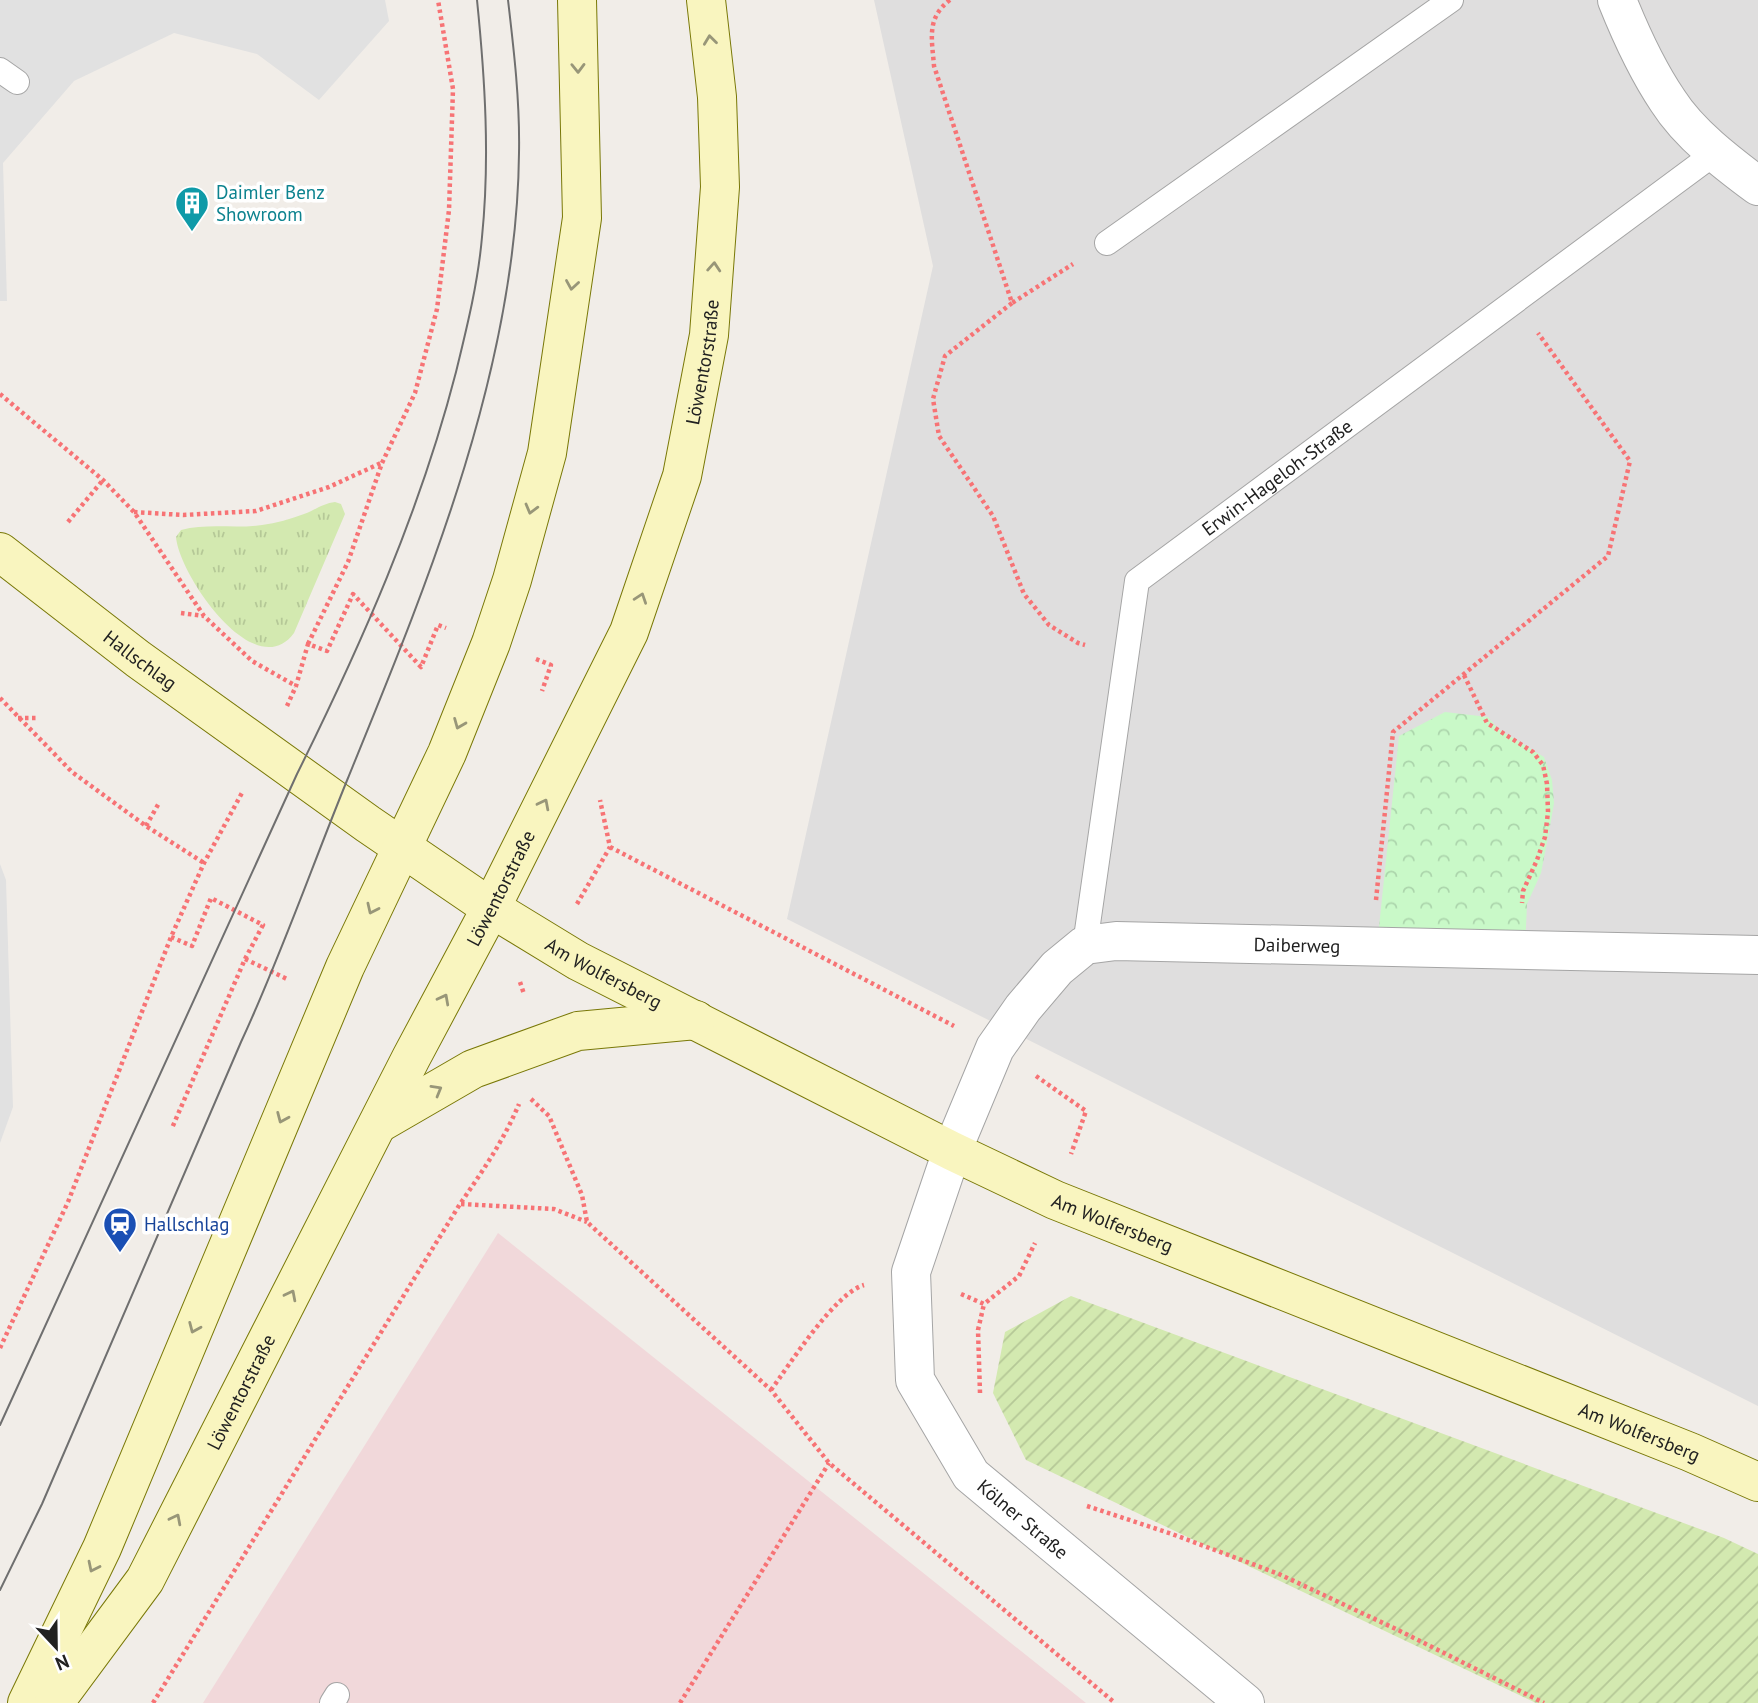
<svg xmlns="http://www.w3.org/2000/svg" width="1758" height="1703" viewBox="0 0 1758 1703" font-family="'PT Sans',sans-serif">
<defs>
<pattern id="grass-tufts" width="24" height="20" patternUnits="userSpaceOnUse" patternTransform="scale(1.75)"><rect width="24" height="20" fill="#d3e9b0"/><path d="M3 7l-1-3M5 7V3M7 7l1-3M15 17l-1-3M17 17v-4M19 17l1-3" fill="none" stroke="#b5c897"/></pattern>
<pattern id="park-crowns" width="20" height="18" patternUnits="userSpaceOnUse" patternTransform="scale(1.75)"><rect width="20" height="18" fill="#c9f9c8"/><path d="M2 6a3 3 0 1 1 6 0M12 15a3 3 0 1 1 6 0" fill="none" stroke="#acd5ac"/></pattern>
<pattern id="garden-furrows" width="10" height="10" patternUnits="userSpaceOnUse" patternTransform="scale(1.75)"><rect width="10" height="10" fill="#d3e9b0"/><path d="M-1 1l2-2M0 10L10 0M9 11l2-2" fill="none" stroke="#b5c897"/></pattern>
</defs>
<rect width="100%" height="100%" fill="#f1ede8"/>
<path fill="#dfdede" d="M 874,0 L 1758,0 L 1758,1406 L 787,919 L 933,266 Z"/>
<path fill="#f1d8da" d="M 498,1233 L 1086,1703 L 203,1703 Z"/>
<path fill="url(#grass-tufts)" d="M 335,502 L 341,504 L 345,514 L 294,633 C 255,686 179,575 176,537 L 181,530 C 207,523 235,529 262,525 C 276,523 291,519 304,514 C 315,510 324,503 335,502 Z"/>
<path fill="url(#park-crowns)" d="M 1445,712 L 1488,717 L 1498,729 L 1544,757 L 1552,780 L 1554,803 L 1549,832 L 1541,873 L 1527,904 L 1525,950 L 1377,946 L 1399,736 Z"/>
<path fill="url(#garden-furrows)" d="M 1071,1296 L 1724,1538 L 1758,1554 L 1758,1703 L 1536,1703 L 1026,1460 L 993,1393 L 1005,1332 Z"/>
<g fill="#e1e1e1">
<path d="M 0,0 L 385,0 L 389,21 L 319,100 L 257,54 L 174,33 L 74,81 L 3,163 L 7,301 L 0,301 Z"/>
<path d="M 0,864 L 6,880 L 13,1107 L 0,1143 Z"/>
</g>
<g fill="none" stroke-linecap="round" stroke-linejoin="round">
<g stroke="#a5a5a5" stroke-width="26">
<g id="service">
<path d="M 0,70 L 17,82"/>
<path d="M 1107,243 L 1451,0"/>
<path id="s1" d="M 1085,945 L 1137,581 L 1715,153"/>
<path d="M 332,1703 L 337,1695"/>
</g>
</g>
<g stroke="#a5a5a5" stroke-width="40">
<g id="minor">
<path d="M 1617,0 C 1631,35 1647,70 1668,101 C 1689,134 1727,163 1758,186"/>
<path id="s2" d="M 1245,1703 L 971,1475 L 915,1380 L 911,1272 L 952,1151 L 995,1048 L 1023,1008 L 1057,968 L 1085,945 L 1116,941 L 1758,955"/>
</g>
</g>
<g stroke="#797807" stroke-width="40">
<g id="secondary">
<path id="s3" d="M 0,552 L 138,659 L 368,824 L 491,908 L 578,961 L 952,1151 L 1055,1200 L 1690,1452 L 1758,1482"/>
<path d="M 378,1124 L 473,1069 L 578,1031 L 696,1020"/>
<path d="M 27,1703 L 102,1548 L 345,967 L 447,753 L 491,643 L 512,580 L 547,453 L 582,218 L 577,0"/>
<path id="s4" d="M 54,1703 L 145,1580 L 411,1058 L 491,908 L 629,632 L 682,476 L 709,335 L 720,187 L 717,97 L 706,0"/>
</g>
</g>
<g stroke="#f77375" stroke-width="4.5" stroke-dasharray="3.5 3.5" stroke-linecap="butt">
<path d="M 950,0 C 926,18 932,39 934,66 L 1012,303 L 1073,264"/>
<path d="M 1012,303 L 945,356 L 933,399 L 939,436 L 993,516 L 1024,594 L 1049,625 L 1078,643 L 1085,645"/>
<path d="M 0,394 L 103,480 L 134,512 L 204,616 L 252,661 L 296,686"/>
<path d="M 134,512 L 183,515 L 256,511 L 329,487 L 381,463"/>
<path d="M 68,522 L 103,480"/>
<path d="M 181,613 L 204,616"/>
<path d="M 308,644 L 348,562 L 382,463 L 415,393 L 437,309 L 449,210 L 453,89 L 438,0"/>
<path d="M 536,659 L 551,665 L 542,691"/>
<path d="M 1464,675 L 1487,723 L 1533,752 L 1543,765 L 1547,784 L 1548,812 L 1545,837 L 1537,860 L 1523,891 L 1522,903"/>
<path d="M 0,698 L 72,772 L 146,826 L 204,863"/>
<path d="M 287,706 L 296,686 L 308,644 L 327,651 L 353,594 L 421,667 L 438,625 L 446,628"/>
<path d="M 18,718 L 36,718"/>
<path d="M 146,826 L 159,803"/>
<path d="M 610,847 L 954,1026"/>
<path d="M 1376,900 L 1393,732 L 1608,556 L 1630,461 L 1538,333"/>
<path d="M 577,904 L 610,847 L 600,800"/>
<path d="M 171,937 L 192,946 L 211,898 L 263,925 L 245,959 L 172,1128"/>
<path d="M 245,959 L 289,980"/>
<path d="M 520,982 L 524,994"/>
<path d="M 1036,1076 L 1086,1111 L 1071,1154"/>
<path d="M 531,1099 L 549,1116 L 582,1195 L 587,1222 L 771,1390 L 829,1463 L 1115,1703"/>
<path d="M 461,1204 L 554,1209 L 587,1222"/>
<path d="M 961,1294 L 984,1304 L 1019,1276 L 1035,1243"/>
<path d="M 0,1348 L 68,1202 L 171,937 L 204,863 L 243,791"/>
<path d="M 771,1390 C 790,1364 835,1293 864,1285"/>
<path d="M 980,1393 L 978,1330 L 984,1304"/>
<path d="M 1087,1506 L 1172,1534 L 1279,1574 L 1398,1630 L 1544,1703"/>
<path d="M 153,1703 L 460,1204 C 482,1172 504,1140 519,1104"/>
<path d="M 680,1703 L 829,1463"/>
</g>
<use href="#service" stroke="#fff" stroke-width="24"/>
<use href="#minor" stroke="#fff" stroke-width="38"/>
<use href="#secondary" stroke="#f9f5bf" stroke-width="38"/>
<g stroke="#6f6f6f" stroke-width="2">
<path d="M 0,1425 L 297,774 C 361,645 420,512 456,372 C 467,327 478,283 482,237 C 490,158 485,79 477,0"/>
<path d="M 0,1590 L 42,1504 L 241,1042 C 281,956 312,866 348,778 C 428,582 517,368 519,153 C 520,102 514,51 508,0"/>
</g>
</g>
<defs><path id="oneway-chevron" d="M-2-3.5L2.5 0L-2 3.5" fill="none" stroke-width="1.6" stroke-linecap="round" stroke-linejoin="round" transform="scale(1.75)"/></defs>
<g stroke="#989678">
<use href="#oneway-chevron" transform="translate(710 40) rotate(-97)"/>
<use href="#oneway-chevron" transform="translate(578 68) rotate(89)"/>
<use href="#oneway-chevron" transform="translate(714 267) rotate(-86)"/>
<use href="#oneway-chevron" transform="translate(572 285) rotate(99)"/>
<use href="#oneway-chevron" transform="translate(531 509) rotate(105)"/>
<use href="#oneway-chevron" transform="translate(641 598) rotate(-71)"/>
<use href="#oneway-chevron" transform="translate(459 724) rotate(112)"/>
<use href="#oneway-chevron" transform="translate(544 804) rotate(-63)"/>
<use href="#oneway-chevron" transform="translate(372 909) rotate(115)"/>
<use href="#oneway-chevron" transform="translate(444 999) rotate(-62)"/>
<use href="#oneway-chevron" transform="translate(437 1090) rotate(-30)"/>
<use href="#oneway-chevron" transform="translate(282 1118) rotate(113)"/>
<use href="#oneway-chevron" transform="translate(291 1295) rotate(-63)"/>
<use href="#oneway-chevron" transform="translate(194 1328) rotate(113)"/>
<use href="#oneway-chevron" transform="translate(176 1519) rotate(-63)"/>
<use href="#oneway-chevron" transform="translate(93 1567) rotate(116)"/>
</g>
<defs>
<g id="building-pin" transform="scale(1.75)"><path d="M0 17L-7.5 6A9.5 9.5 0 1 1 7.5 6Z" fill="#0f9aa8" stroke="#fff"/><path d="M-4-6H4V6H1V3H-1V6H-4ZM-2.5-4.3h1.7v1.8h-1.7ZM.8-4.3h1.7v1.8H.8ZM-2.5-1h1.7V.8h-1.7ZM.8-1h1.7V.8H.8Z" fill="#fff"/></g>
<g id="station-pin" transform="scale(1.75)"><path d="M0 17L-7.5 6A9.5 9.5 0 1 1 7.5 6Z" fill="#1a4fb4" stroke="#fff"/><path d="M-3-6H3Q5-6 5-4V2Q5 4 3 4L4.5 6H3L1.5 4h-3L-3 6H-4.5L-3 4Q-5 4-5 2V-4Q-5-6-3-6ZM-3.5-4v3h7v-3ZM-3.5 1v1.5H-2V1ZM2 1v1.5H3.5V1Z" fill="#fff"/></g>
</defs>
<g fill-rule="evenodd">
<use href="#building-pin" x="192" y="203"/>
<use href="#station-pin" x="120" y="1224"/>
</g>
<g text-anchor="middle" stroke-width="7" stroke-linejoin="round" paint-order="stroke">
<g font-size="19" fill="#0d838f" stroke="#fff" text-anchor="start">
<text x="216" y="199">Daimler Benz<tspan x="216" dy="22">Showroom</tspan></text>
</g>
<g font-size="19" fill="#212121" stroke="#fff">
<text dy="7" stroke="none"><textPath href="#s4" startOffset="1498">Löwentorstraße</textPath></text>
<text dy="7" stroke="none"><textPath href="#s1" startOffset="542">Erwin-Hageloh-Straße</textPath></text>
<text dy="7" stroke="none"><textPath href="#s3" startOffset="177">Hallschlag</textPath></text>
<text dy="7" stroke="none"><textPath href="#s4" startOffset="931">Löwentorstraße</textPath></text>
<text dy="7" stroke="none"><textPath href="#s2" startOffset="1164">Daiberweg</textPath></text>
<text dy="7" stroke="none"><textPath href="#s3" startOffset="737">Am Wolfersberg</textPath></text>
<text dy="7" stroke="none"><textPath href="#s3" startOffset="1304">Am Wolfersberg</textPath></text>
<text dy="7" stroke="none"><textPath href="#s4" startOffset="364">Löwentorstraße</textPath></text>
<text dy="7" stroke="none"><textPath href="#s3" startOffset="1871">Am Wolfersberg</textPath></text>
<text transform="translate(1023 1519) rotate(40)" y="7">Kölner Straße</text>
</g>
<g font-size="19" fill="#164399" stroke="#fff" text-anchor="start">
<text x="144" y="1231">Hallschlag</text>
</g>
</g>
<g transform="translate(56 1647) rotate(158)" stroke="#ffffff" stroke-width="5" paint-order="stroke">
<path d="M0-5L12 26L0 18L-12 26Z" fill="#212121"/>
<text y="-10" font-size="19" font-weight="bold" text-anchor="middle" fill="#212121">N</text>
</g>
</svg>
